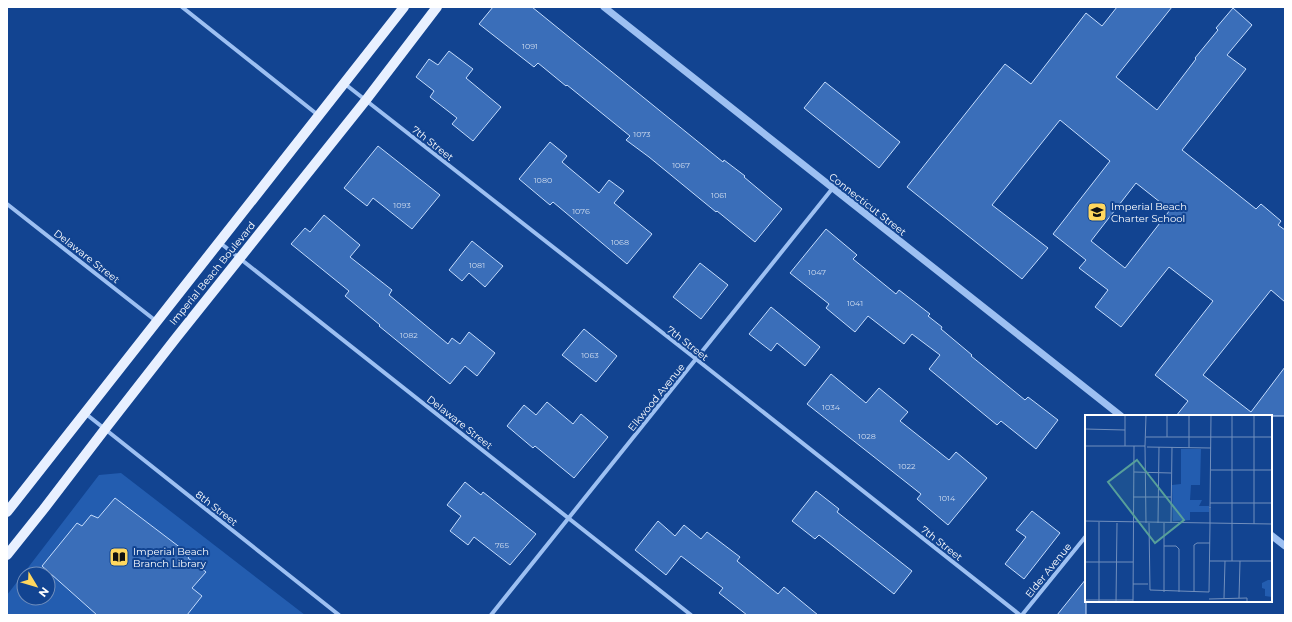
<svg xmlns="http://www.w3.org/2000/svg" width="1292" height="622" viewBox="0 0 1292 622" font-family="Montserrat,sans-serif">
<rect width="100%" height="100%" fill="#124491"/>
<path fill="#235db0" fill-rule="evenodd" d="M 121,473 L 305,615 L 7,615 L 7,595 L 99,475 ZM 24,574 L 48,574 L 48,598 L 24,598 Z"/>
<g fill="#3a6eb9" stroke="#c4dcfd" fill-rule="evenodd">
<path d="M 493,7 L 532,7 L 723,162 L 724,160 L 745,176 L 744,177 L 782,209 L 755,242 L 717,211 L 716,212 L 649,157 L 626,140 L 630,136 L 567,85 L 566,86 L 538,63 L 534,67 L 479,24 Z"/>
<path d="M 1117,7 L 1172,7 L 1116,77 L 1157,110 L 1196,59 L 1195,58 L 1218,30 L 1216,28 L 1233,8 L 1252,25 L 1227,55 L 1246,69 L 1182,150 L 1256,209 L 1261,204 L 1281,221 L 1278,225 L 1285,230 L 1285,302 L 1271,290 L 1203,375 L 1251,412 L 1285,367 L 1285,416 L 1176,416 L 1188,401 L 1155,375 L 1213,301 L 1169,267 L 1121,327 L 1095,307 L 1108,290 L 1079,268 L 1086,260 L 1053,234 L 1110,161 L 1060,120 L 992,205 L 1048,248 L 1022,279 L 907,187 L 1005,64 L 1031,84 L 1086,13 L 1102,26 ZM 1136,183 L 1170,210 L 1125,268 L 1091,241 Z"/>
<path d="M 449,51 L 473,69 L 466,78 L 501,107 L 473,141 L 452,124 L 457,118 L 430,97 L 434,91 L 416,77 L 429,59 L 438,65 Z"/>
<path d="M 825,82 L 900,142 L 879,168 L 804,108 Z"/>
<path d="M 550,142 L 567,156 L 562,162 L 599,193 L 609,180 L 624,191 L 614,203 L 652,234 L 627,264 L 553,202 L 550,205 L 519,179 Z"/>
<path d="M 378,146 L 440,195 L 412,229 L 373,198 L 367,206 L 344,188 Z"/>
<path d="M 324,215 L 360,245 L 350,257 L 392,290 L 389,295 L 448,344 L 452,338 L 460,344 L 469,332 L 495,353 L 477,376 L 465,366 L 450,384 L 379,326 L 380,325 L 345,296 L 349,291 L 291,244 L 305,228 L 310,232 Z"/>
<path d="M 826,229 L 857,255 L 853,259 L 896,294 L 899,290 L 930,314 L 928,316 L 942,327 L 941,329 L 972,355 L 971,356 L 1025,400 L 1028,397 L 1058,420 L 1036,449 L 1001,421 L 997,425 L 929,369 L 940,355 L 912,334 L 904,344 L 868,316 L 855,332 L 826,308 L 829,304 L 790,273 Z"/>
<path d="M 472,241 L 503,266 L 485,287 L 469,273 L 462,281 L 449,270 Z"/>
<path d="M 700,263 L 728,285 L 701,319 L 673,297 Z"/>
<path d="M 771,307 L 820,347 L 805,366 L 777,343 L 771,351 L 749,334 Z"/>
<path d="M 584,329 L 617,356 L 596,382 L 562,355 Z"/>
<path d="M 831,374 L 866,403 L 879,388 L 908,412 L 900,421 L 949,460 L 956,452 L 987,478 L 948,525 L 917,499 L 921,494 L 807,404 Z"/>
<path d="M 547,402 L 573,424 L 581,414 L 608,437 L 574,478 L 535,446 L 533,448 L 507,426 L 524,405 L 536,415 Z"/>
<path d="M 465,482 L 481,495 L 483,492 L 536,534 L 510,565 L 474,537 L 468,545 L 450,531 L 461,516 L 447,505 Z"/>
<path d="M 816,491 L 839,509 L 837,512 L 912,571 L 894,594 L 819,535 L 815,539 L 792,521 Z"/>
<path d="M 115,498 L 190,555 L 188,558 L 206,572 L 192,588 L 202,596 L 187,615 L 97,615 L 42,566 L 77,523 L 82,526 L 91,515 L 98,518 Z"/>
<path d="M 1032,511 L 1060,533 L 1024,579 L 1005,564 L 1026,537 L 1016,530 Z"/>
<path d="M 658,521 L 675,536 L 684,525 L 701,539 L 707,532 L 740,557 L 737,561 L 778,594 L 784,587 L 818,615 L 747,615 L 719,593 L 723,588 L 681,556 L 666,575 L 635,550 Z"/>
<path d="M 1086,579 L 1086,615 L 1057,615 Z"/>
</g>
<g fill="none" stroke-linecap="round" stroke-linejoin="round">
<g stroke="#9dc0f2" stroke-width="4">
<path d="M 182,7 L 318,115"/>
<path d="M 345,84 L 696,359 L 1020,615"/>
<path d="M 7,204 L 156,321"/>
<path d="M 219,242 L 691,615"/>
<path d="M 86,414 L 339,615"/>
<path d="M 491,615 L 832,189"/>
<path d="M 1022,615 L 1086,536"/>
</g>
<g stroke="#9dc0f2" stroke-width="7">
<path d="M 604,7 L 1121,416"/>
<path d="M 1271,535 L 1285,546"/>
</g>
<g stroke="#e8f0ff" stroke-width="10">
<path d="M 7,512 L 404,7"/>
<path d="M 7,555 L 43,510 L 105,429 L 176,338 L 366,100 L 437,7"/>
</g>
</g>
<defs>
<g id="school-square" transform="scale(1)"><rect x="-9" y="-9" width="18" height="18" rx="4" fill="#ffd75e" stroke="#124491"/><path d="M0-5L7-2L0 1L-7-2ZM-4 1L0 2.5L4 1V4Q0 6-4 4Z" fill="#111"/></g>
<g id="library-square" transform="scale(1)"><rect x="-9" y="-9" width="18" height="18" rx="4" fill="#ffd75e" stroke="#124491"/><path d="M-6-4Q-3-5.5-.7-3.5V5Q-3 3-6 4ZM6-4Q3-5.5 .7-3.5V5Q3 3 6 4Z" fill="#111"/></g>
</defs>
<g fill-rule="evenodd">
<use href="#school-square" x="1097" y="212"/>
<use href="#library-square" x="119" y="557"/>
</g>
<g text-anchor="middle" stroke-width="4" stroke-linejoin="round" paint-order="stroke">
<g font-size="8" fill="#cedbee">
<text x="530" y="49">1091</text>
<text x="642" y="137">1073</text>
<text x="681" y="168">1067</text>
<text x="543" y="183">1080</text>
<text x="719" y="198">1061</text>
<text x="402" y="208">1093</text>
<text x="581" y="214">1076</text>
<text x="620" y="245">1068</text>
<text x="477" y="268">1081</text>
<text x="817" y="275">1047</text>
<text x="855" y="306">1041</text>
<text x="409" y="338">1082</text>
<text x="590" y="358">1063</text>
<text x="831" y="410">1034</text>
<text x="867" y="439">1028</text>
<text x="907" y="469">1022</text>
<text x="947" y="501">1014</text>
<text x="502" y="548">765</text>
</g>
<g font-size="10" fill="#fff" stroke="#124491">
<text transform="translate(433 143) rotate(38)" y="4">7th Street</text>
<text transform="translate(868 204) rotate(38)" y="4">Connecticut Street</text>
<text transform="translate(87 256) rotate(38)" y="4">Delaware Street</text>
<text transform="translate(212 273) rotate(-51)" y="4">Imperial Beach Boulevard</text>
<text transform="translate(688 343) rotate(38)" y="4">7th Street</text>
<text transform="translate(656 397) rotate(-51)" y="4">Elkwood Avenue</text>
<text transform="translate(460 422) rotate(38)" y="4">Delaware Street</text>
<text transform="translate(217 508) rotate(38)" y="4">8th Street</text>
<text transform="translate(942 543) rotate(38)" y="4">7th Street</text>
<text transform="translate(1048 570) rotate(-51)" y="4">Elder Avenue</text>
</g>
<g font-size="10" fill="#fff" stroke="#124491" text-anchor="start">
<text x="1111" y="210">Imperial Beach<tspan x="1111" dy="12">Charter School</tspan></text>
<text x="133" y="555">Imperial Beach<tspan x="133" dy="12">Branch Library</tspan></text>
</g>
</g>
<g transform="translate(1085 415)">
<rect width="187" height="187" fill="#124491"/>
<path d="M 96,34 L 116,34 L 115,70 L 106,70 L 105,85 L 117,85 L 114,91 L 124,91 L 124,97 L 105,97 L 105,105 L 88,106 L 87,70 L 96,69 ZM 183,165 L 187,165 L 187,182 L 180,181 L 180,174 L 177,173 L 177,168 Z" fill="#235db0"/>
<path fill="none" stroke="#718fbd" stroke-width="1" d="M 0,14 L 40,15M 61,22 L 187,22M 82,22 L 82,0M 0,31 L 60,31M 40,31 L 40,0M 60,31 L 61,108M 60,31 L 61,0M 62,32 L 126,33M 104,33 L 104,0M 126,55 L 187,55M 49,57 L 86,58M 48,82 L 86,82M 125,88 L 187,88M 125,92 L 125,109M 125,93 L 126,0M 0,106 L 187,109M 64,108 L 65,175 L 124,177M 73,108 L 74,32M 86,108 L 87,32M 169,109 L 169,0M 79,131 L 91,131 L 94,134 L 94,177M 124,146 L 187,146M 147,146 L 147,0M 0,147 L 48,147M 48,169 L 63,169M 79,177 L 79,108M 109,177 L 109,130 L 112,128 L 125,128M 124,177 L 125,109M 139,183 L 140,146M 154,183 L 155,146M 124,184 L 162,183 L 162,187M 0,185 L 48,185M 14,187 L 14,107M 31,187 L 32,108M 48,187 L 49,31"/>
<path fill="#579f9a" fill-opacity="0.15" stroke="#579f9a" stroke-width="2" d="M 52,45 L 99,105 L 70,128 L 23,67 Z"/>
<rect width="187" height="187" fill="none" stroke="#fff" stroke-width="2"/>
</g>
<rect width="1292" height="622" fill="none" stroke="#ffffff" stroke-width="16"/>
<g transform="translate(36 586) rotate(128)"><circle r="19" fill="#124491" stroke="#718fbd"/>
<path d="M0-3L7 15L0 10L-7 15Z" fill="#ffd75e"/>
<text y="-6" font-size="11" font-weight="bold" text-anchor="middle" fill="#ffffff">N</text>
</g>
</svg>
